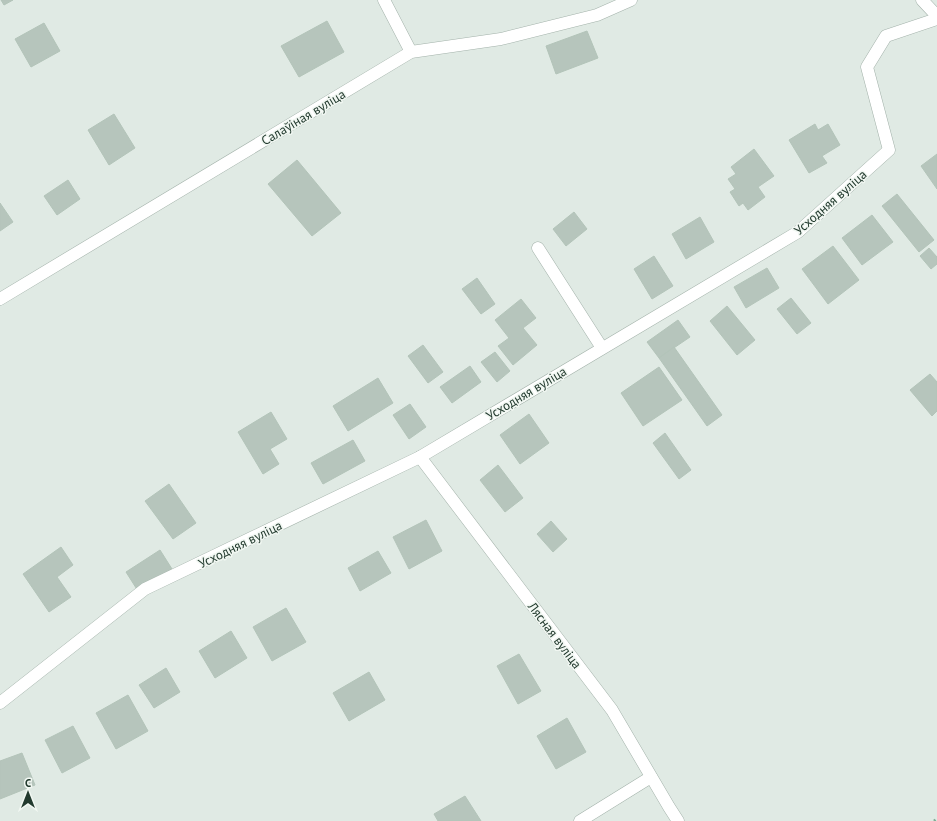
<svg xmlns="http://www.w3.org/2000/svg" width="937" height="821" viewBox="0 0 937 821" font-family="'PT Sans',sans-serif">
<rect width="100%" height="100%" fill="#e0eae4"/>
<g fill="#b6c5bc" stroke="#b3c4b9">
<path d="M 1,0 L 13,0 L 4,5 Z"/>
<path d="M 327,21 L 344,52 L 299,77 L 281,46 Z"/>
<path d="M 44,23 L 60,51 L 31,67 L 15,39 Z"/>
<path d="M 587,31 L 598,58 L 556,74 L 546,46 Z"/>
<path d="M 114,114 L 135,148 L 109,165 L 88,130 Z"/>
<path d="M 815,124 L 818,130 L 828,124 L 840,145 L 822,156 L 827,163 L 809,173 L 789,140 Z"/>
<path d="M 754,149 L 774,176 L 758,187 L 765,197 L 748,210 L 743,203 L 739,206 L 730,192 L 735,189 L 728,179 L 736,174 L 731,167 Z"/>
<path d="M 937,154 L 937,189 L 921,166 Z"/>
<path d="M 297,160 L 341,213 L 312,236 L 268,184 Z"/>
<path d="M 68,180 L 80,199 L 57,215 L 44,196 Z"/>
<path d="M 897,194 L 934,240 L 919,252 L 882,206 Z"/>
<path d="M 0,203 L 13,222 L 0,231 Z"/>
<path d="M 574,212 L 587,229 L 566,246 L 553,229 Z"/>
<path d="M 872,215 L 893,242 L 862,265 L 842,238 Z"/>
<path d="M 700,217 L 714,242 L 686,259 L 672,234 Z"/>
<path d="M 833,246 L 859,280 L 828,304 L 802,269 Z"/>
<path d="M 929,248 L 937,257 L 937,264 L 931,269 L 920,256 Z"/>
<path d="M 654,256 L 673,286 L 652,299 L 634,269 Z"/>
<path d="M 767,268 L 779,288 L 746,308 L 734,287 Z"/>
<path d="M 477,278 L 495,304 L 481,314 L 462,289 Z"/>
<path d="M 791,298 L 811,323 L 797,334 L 777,309 Z"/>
<path d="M 521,299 L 536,318 L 523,328 L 537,345 L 513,365 L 498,346 L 509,338 L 495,320 Z"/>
<path d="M 727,306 L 755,340 L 737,355 L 710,321 Z"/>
<path d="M 678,320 L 690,337 L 659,358 L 647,342 Z"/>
<path d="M 423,345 L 443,372 L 428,383 L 408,356 Z"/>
<path d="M 674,347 L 722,415 L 707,426 L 659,358 Z"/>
<path d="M 495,352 L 510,371 L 497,382 L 481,362 Z"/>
<path d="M 470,366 L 481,382 L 452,403 L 440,387 Z"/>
<path d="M 659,367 L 682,400 L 643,426 L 621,393 Z"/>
<path d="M 930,374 L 937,382 L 937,411 L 932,416 L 910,390 Z"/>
<path d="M 378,378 L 393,403 L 348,431 L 333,406 Z"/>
<path d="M 410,404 L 426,427 L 409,439 L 393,415 Z"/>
<path d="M 271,412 L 287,439 L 270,449 L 279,464 L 263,474 L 238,432 Z"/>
<path d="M 529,414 L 549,443 L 520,464 L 500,435 Z"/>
<path d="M 665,433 L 691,470 L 679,479 L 653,443 Z"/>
<path d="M 353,440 L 365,461 L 323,484 L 311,463 Z"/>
<path d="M 498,465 L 523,498 L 505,512 L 480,480 Z"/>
<path d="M 169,484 L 196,523 L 173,539 L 145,501 Z"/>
<path d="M 426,520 L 442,551 L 409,569 L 393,537 Z"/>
<path d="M 551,521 L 567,539 L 553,552 L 537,534 Z"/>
<path d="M 61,547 L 73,565 L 57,577 L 71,597 L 49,612 L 23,574 Z"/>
<path d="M 160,550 L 172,569 L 138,591 L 126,572 Z"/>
<path d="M 378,551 L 391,573 L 360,591 L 348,568 Z"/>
<path d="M 286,608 L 306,642 L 272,661 L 253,627 Z"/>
<path d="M 231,631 L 247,658 L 215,678 L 199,651 Z"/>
<path d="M 519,654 L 541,691 L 518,704 L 497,666 Z"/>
<path d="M 166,668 L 180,692 L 154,708 L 139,685 Z"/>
<path d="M 369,672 L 385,700 L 349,721 L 333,693 Z"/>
<path d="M 128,695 L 148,731 L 116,749 L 96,713 Z"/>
<path d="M 567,718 L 586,752 L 556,769 L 537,736 Z"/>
<path d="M 73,726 L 90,758 L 62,773 L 45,740 Z"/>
<path d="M 22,753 L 35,785 L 0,799 L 0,761 Z"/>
<path d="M 465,796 L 481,821 L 438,821 L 434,814 Z"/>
</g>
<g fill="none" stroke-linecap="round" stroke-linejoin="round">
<g stroke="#a3b2aa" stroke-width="13">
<g id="minor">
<path d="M 384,0 L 411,52"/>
<path d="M 922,0 L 937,16"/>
<path d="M 538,248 L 602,348"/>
<path d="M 0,299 L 411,52 L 501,39 L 597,15 L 631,0"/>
<path d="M 420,457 L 612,710 L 669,807 L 678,821"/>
<path d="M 0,703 L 145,589 L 420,457 L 798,232 L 889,150 L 867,67 L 886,36 L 937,19"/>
<path d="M 580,821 L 651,777"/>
</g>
</g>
<path stroke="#82ad96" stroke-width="2.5" stroke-dasharray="2 3" stroke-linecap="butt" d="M 934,821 L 937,818"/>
<use href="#minor" stroke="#fff" stroke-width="12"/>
</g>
<g text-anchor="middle" stroke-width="3" stroke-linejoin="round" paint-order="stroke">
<g font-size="13" fill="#223a2e" stroke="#f1f7f2">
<text transform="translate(303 117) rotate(-31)" y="5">Салаўіная вуліца</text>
<text transform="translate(830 202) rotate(-41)" y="5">Усходняя вуліца</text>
<text transform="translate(526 393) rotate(-31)" y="5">Усходняя вуліца</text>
<text transform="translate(240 544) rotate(-26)" y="5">Усходняя вуліца</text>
<text transform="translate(555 635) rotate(53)" y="5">Лясная вуліца</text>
</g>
</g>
<g transform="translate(28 793)" stroke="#f1f7f2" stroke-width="3" paint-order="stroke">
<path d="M0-3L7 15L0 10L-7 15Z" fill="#223a2e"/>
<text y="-6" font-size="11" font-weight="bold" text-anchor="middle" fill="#223a2e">С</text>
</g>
</svg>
